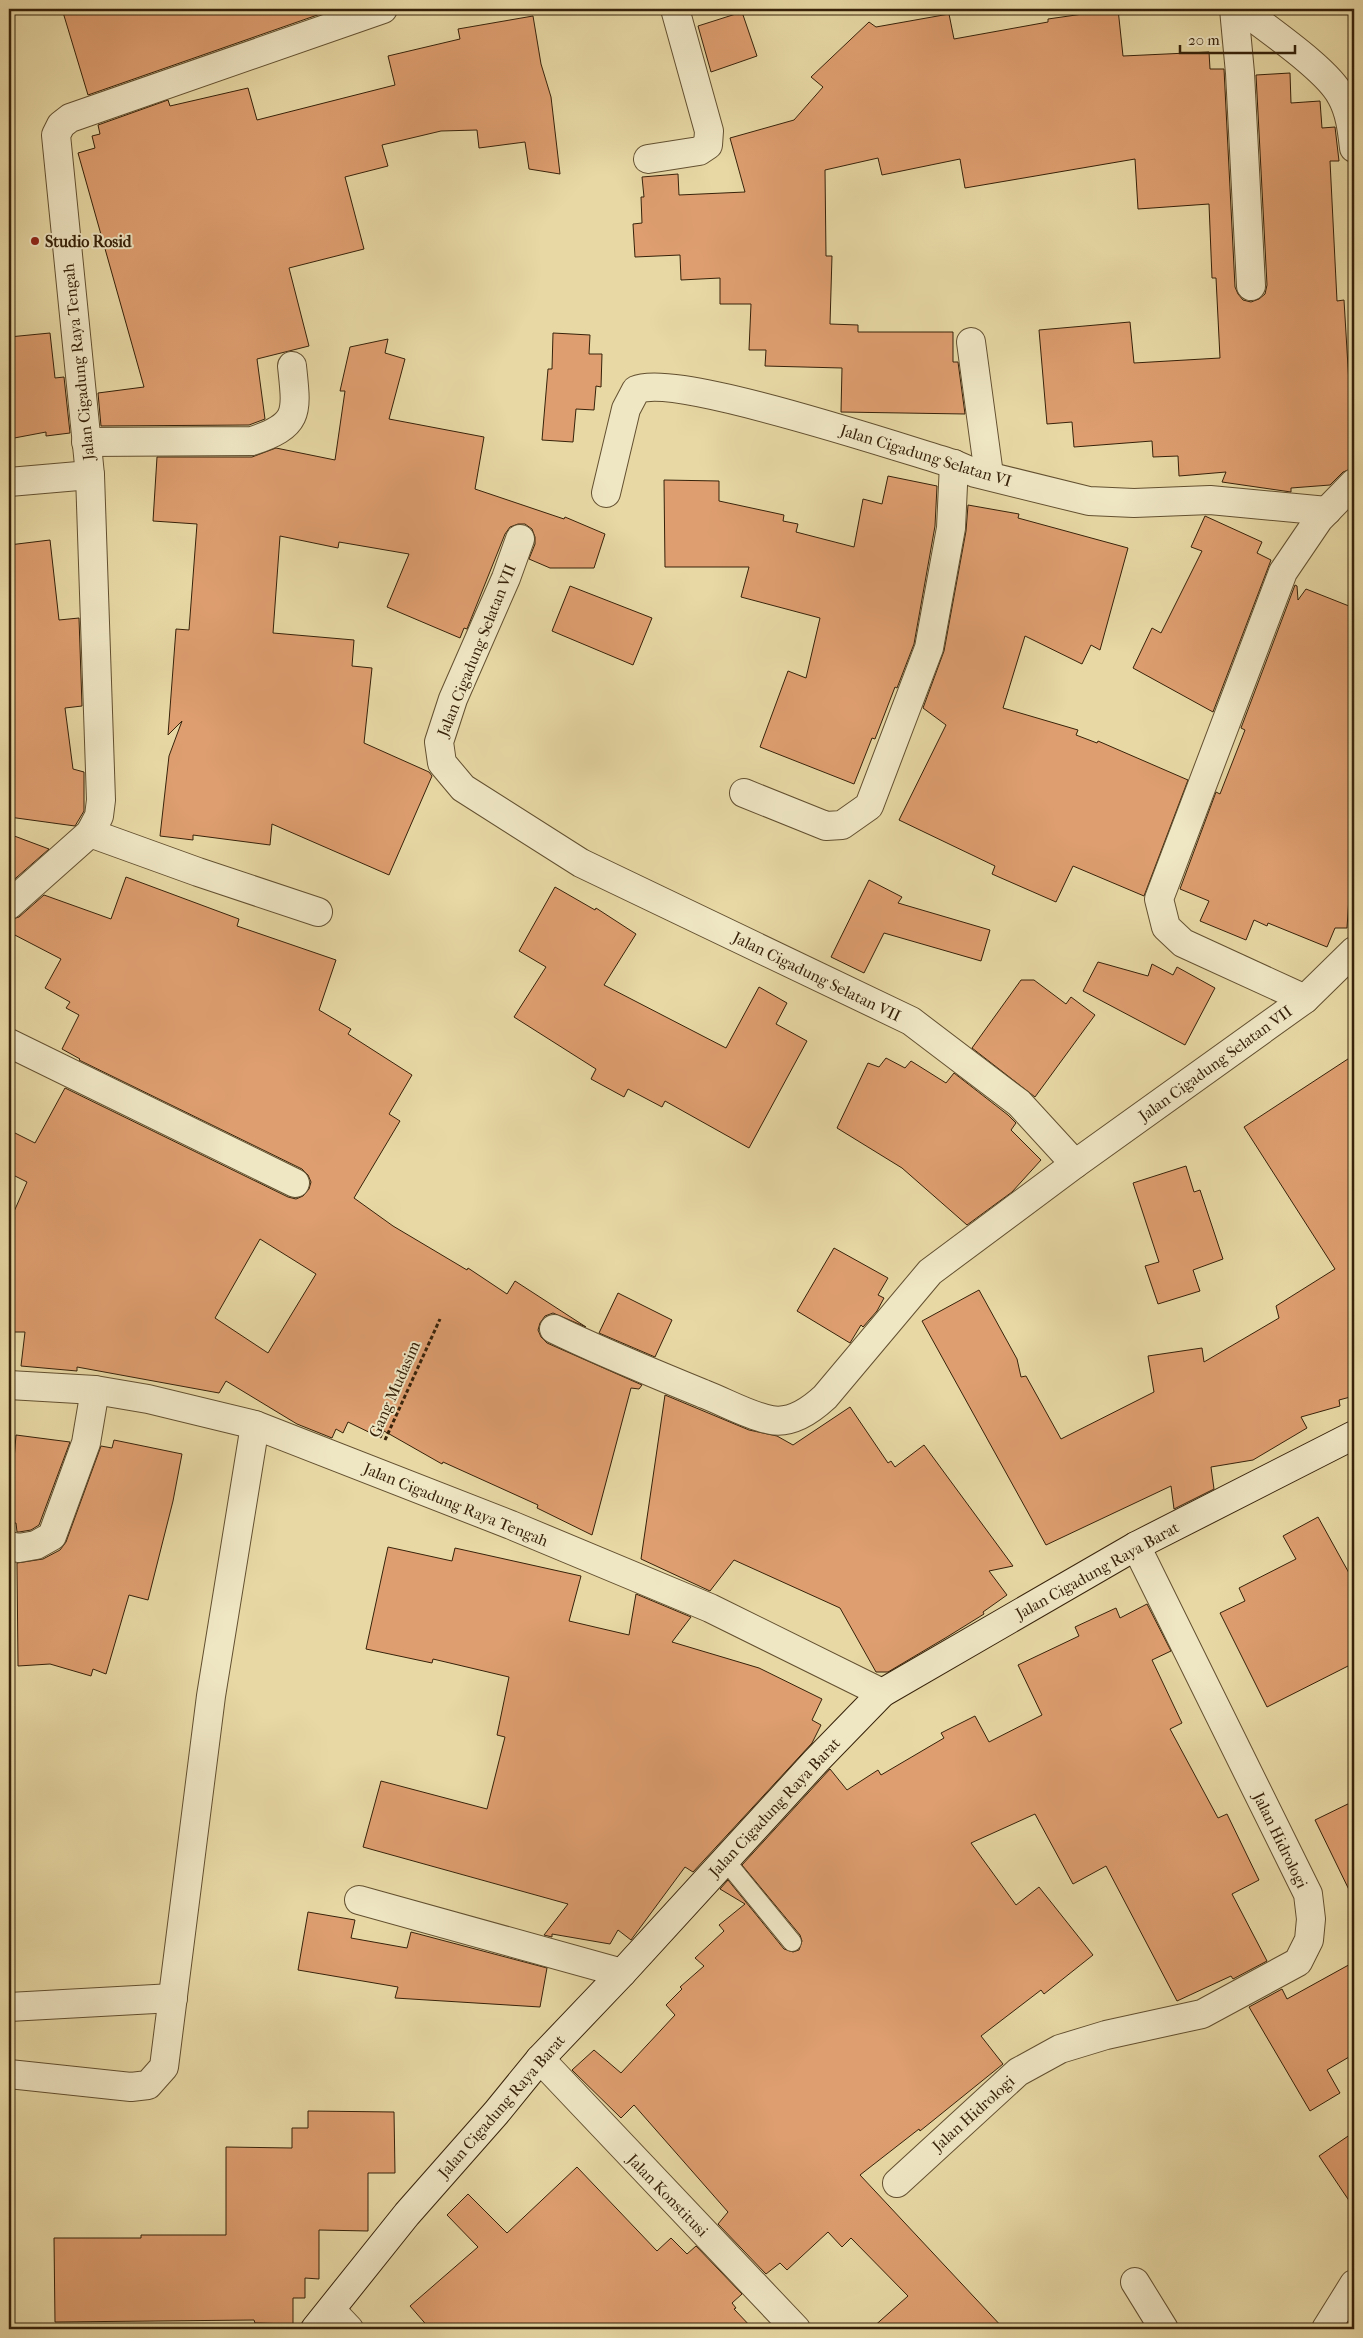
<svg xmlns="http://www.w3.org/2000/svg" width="1363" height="2338" viewBox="0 0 1363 2338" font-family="'IM FELL French Canon',serif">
<rect width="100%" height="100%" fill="#e7d8a4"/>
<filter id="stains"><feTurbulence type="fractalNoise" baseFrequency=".004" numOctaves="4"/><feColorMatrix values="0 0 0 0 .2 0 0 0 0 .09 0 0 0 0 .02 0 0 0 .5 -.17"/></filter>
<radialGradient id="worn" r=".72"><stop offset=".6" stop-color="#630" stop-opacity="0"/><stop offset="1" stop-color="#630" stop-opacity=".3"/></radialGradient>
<g fill="#de9e6f" stroke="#37220a" fill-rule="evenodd">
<path d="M 62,9 L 326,9 L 326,12 L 88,95 Z"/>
<path d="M 1118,9 L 1123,56 L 1209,52 L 1210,69 L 1224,69 L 1235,287 L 1238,294 L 1243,300 L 1251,302 L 1259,299 L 1265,294 L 1267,285 L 1256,75 L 1290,73 L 1291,103 L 1320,101 L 1322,128 L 1335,127 L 1339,161 L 1330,161 L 1337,301 L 1344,300 L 1351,417 L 1354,417 L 1354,468 L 1343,472 L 1330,485 L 1291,488 L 1291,492 L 1222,482 L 1226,472 L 1179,476 L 1178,456 L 1153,457 L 1152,441 L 1074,447 L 1072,422 L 1047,424 L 1039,330 L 1130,322 L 1134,363 L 1220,358 L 1216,278 L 1212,278 L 1209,204 L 1138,209 L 1135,159 L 965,188 L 960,159 L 882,175 L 878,158 L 825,170 L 826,256 L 832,256 L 830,324 L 858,325 L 858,332 L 953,332 L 953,362 L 958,362 L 965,414 L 841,412 L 842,368 L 765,366 L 766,350 L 749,350 L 751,304 L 720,304 L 720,278 L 681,280 L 680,255 L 635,257 L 633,224 L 642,223 L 641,197 L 644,197 L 642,177 L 678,174 L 679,195 L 745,192 L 730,138 L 794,120 L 823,87 L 811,77 L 869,22 L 876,27 L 949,14 L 954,39 L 1048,22 L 1048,19 Z"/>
<path d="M 742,12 L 757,56 L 711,72 L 698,26 Z"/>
<path d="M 533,16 L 541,64 L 551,97 L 560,174 L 529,169 L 525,142 L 479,148 L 477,130 L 441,131 L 382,145 L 388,166 L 345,177 L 364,249 L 289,268 L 309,346 L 257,359 L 265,419 L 249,425 L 101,426 L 98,393 L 144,387 L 78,153 L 95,148 L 92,136 L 100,134 L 98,125 L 168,100 L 170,106 L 248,88 L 257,120 L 395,85 L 388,56 L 460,39 L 458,29 Z"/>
<path d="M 50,333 L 55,378 L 64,377 L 70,433 L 46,436 L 46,432 L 9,439 L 9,337 Z"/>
<path d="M 553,333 L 590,335 L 589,354 L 602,354 L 601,387 L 596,386 L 594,410 L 576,409 L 573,442 L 542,440 L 548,369 L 552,369 Z"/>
<path d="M 388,339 L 385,353 L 405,359 L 389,419 L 484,437 L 475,489 L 564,519 L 565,517 L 605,534 L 594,568 L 550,568 L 529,559 L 535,544 L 535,537 L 532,529 L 525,524 L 518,524 L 510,527 L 505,534 L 467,629 L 464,628 L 460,638 L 387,607 L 409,554 L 339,542 L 338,548 L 280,536 L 273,633 L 354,640 L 352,666 L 372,668 L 364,743 L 429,772 L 432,776 L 389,875 L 272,824 L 270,845 L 193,835 L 193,840 L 160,836 L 169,756 L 182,721 L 168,735 L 176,629 L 189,630 L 197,524 L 153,521 L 157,457 L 252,457 L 276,448 L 335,460 L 345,391 L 340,391 L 350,347 Z"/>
<path d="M 888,476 L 937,486 L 935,526 L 914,644 L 897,688 L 895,687 L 875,739 L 872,738 L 854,784 L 760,747 L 788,671 L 806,678 L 820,618 L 741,597 L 749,567 L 665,567 L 664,480 L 719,481 L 719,501 L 784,515 L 783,521 L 798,524 L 796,532 L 854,547 L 863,499 L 882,504 Z"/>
<path d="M 968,505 L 1019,514 L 1018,518 L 1128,548 L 1100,650 L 1091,645 L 1082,664 L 1025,636 L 1003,708 L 1078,730 L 1076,735 L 1097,743 L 1098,741 L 1188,780 L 1144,896 L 1073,866 L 1056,902 L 992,874 L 995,866 L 899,820 L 946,725 L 923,708 L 944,651 L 966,531 Z"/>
<path d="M 1205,516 L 1262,542 L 1257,553 L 1271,560 L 1213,712 L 1133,668 L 1152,628 L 1161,633 L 1202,551 L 1191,547 Z"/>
<path d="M 50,540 L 59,620 L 79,618 L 82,706 L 65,708 L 73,769 L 84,772 L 84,811 L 75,826 L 9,817 L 9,545 Z"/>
<path d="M 1295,585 L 1297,586 L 1298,600 L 1306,589 L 1354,608 L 1354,883 L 1350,882 L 1347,928 L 1335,928 L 1327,947 L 1268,923 L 1267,926 L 1254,920 L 1246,940 L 1200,921 L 1209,901 L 1180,889 L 1216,792 L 1220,794 L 1245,730 L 1241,728 Z"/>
<path d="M 570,586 L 652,618 L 633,665 L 552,631 Z"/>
<path d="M 9,834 L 49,849 L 9,884 Z"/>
<path d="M 126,877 L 239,919 L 237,926 L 336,960 L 319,1010 L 351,1029 L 348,1034 L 412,1075 L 389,1114 L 400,1121 L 354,1198 L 393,1226 L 467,1270 L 468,1268 L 507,1294 L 515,1281 L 586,1327 L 553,1313 L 545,1316 L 540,1323 L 538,1330 L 541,1337 L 547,1343 L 642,1385 L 639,1389 L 631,1388 L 592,1535 L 537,1508 L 538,1505 L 443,1462 L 442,1464 L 384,1431 L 381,1438 L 348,1422 L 343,1433 L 336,1429 L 332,1438 L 297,1424 L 226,1381 L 219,1393 L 77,1367 L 77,1371 L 21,1366 L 25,1332 L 9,1332 L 9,1298 L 14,1298 L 9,1223 L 27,1182 L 9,1173 L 9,1130 L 35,1143 L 65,1088 L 288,1197 L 296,1199 L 303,1196 L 309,1189 L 311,1182 L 308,1175 L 302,1169 L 79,1060 L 80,1059 L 62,1049 L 79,1015 L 66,1008 L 70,1002 L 45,988 L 61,959 L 9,932 L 9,920 L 19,917 L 44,895 L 111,919 ZM 260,1239 L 316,1274 L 268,1353 L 215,1318 Z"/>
<path d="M 869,880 L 902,897 L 898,903 L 990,930 L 981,961 L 884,933 L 864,973 L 831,957 Z"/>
<path d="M 555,887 L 595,910 L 596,908 L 636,934 L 604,985 L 726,1048 L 759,987 L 787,1003 L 776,1024 L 807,1041 L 749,1148 L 665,1101 L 662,1107 L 628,1089 L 624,1097 L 591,1079 L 596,1069 L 514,1017 L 546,967 L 519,951 Z"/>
<path d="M 1098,962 L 1148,976 L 1152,964 L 1173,975 L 1177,967 L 1215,988 L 1185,1045 L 1083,991 Z"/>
<path d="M 1021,980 L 1034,980 L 1066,1004 L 1071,997 L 1095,1015 L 1035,1097 L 972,1048 Z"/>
<path d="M 1354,1055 L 1354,1396 L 1339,1400 L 1340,1406 L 1301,1417 L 1307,1428 L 1253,1460 L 1211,1467 L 1214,1489 L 1174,1509 L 1171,1486 L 1046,1545 L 922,1321 L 979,1290 L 1017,1359 L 1021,1377 L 1026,1376 L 1061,1439 L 1154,1392 L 1148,1356 L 1202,1348 L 1204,1362 L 1279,1318 L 1276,1306 L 1335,1269 L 1244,1127 Z"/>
<path d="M 886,1058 L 905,1068 L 911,1061 L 946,1083 L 954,1073 L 1008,1115 L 1016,1123 L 1011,1130 L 1041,1160 L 1012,1192 L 967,1225 L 902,1168 L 837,1128 L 868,1063 L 879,1067 Z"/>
<path d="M 1186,1166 L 1194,1192 L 1200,1190 L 1223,1259 L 1193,1270 L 1200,1291 L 1158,1304 L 1145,1266 L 1159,1262 L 1133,1183 Z"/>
<path d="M 834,1248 L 888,1278 L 878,1295 L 884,1298 L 877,1311 L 863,1327 L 861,1325 L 850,1343 L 797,1311 Z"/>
<path d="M 618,1293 L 672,1320 L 655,1357 L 599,1333 Z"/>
<path d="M 665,1395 L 749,1430 L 777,1436 L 793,1445 L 850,1407 L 888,1463 L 891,1461 L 895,1467 L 924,1445 L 1013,1566 L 989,1571 L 1007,1595 L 983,1612 L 984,1614 L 947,1637 L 888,1672 L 876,1672 L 840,1608 L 734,1560 L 710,1591 L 641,1559 Z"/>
<path d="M 16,1435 L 70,1442 L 39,1525 L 31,1530 L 19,1532 L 17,1532 L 16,1523 L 9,1523 Z"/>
<path d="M 114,1440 L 182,1454 L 173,1501 L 148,1600 L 129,1595 L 106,1674 L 93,1669 L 91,1676 L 50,1664 L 18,1666 L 17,1563 L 43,1559 L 60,1550 L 66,1542 L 101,1446 L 112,1448 Z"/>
<path d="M 1318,1517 L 1354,1582 L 1354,1663 L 1267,1707 L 1220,1613 L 1245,1601 L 1239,1588 L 1296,1559 L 1283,1536 Z"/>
<path d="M 388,1547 L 452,1561 L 455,1548 L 581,1576 L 569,1621 L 629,1635 L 636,1594 L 691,1617 L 672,1642 L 759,1668 L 822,1699 L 812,1720 L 821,1725 L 812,1743 L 693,1872 L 685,1867 L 631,1940 L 618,1930 L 610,1944 L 552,1934 L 552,1937 L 544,1935 L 568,1904 L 363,1847 L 381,1781 L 487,1809 L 505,1737 L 497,1735 L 509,1677 L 433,1659 L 432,1663 L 366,1649 Z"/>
<path d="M 1147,1604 L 1171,1651 L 1152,1660 L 1182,1723 L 1170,1729 L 1218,1818 L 1227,1814 L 1259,1880 L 1232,1894 L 1267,1961 L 1233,1979 L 1231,1976 L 1177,2001 L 1106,1866 L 1073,1884 L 1035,1814 L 971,1843 L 1016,1905 L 1039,1887 L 1093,1955 L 1044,1994 L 1041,1990 L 981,2036 L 1003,2064 L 920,2131 L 919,2129 L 860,2175 L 1004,2329 L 871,2329 L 908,2296 L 851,2238 L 842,2247 L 828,2232 L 787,2270 L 780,2263 L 766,2274 L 718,2224 L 728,2212 L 634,2105 L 621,2118 L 572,2070 L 594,2050 L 621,2073 L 675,2015 L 666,2005 L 682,1989 L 680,1987 L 704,1966 L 695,1958 L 724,1931 L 719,1925 L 745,1904 L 720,1889 L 728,1880 L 784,1949 L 793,1952 L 799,1950 L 802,1941 L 800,1935 L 742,1865 L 830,1769 L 847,1790 L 878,1770 L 881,1775 L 944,1738 L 941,1733 L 975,1716 L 989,1742 L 1042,1715 L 1018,1665 L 1079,1636 L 1075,1627 L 1116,1608 L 1120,1618 Z"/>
<path d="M 1354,1801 L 1354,1900 L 1315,1820 Z"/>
<path d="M 308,1912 L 355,1920 L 351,1938 L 407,1948 L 411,1932 L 547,1968 L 540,2007 L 395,1998 L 398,1987 L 298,1970 Z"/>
<path d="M 1354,1962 L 1354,2054 L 1327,2070 L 1340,2093 L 1310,2111 L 1249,2007 L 1282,1989 L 1287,1999 Z"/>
<path d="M 308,2111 L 394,2112 L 395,2173 L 368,2173 L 368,2231 L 319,2230 L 319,2279 L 305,2278 L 305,2298 L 293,2298 L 293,2324 L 255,2323 L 254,2320 L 55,2322 L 54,2238 L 141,2238 L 141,2235 L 226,2235 L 226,2147 L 292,2148 L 292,2128 L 308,2128 Z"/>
<path d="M 1354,2132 L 1354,2208 L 1319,2156 Z"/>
<path d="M 577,2167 L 657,2251 L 671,2238 L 687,2254 L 696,2246 L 742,2294 L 732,2303 L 736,2308 L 734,2309 L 753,2329 L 430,2329 L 410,2306 L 478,2247 L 447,2215 L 468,2194 L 507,2233 Z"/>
</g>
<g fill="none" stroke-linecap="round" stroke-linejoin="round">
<g stroke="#635030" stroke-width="20">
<path id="lane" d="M 725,1860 L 792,1942"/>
</g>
<g stroke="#635030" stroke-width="30">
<g id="street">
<path d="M 1234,9 L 1240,73 L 1251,286"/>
<path d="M 1242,9 C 1267,29 1327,69 1341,96 C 1350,112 1352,130 1354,148"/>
<path d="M 648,159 L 699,151 L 708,145 L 709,131 L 675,9"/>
<path d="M 971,342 L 989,475"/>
<path d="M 86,442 L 252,441 C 300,425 297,413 292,366"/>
<path d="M 9,482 L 90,475"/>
<path d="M 606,493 L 626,409 L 636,390 C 675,372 903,449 954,464 L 975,473 L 1089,501 L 1134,503 L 1210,500 L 1327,511"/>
<path d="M 520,539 L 506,578 L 453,699 L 439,742 L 442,763 L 463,788 L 581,863 L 911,1021 L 1019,1103 L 1075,1164"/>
<path d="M 744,793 L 826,826 L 842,825 L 869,806 L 929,648 L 951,528 L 954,464"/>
<path d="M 90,833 L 198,872 L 318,912"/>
<path d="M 9,905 L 90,833 L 99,816 L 101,800 L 90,475 L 56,135 L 61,125 L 70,118 L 383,9"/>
<path d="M 1305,999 L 1183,943 L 1166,927 L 1159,899 L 1283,572 L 1319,519 L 1354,483"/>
<path d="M 9,1043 L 295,1183"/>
<path d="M 554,1329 C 603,1353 653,1373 704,1394 C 725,1402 749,1416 771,1420 C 792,1424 811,1410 825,1397 L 930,1272 L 1075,1164 L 1305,999 L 1354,951"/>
<path d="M 9,1385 L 95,1390 L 148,1399 L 255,1425 L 511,1525 L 710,1608 L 882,1693"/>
<path d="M 9,1546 L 19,1548 L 36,1545 L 52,1536 L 86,1443 L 95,1390"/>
<path d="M 359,1900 L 622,1973"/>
<path d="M 9,2007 L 173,1998"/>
<path d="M 540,2059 L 796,2329"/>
<path d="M 9,2074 L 131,2087 L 148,2085 L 164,2067 L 211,1696 L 255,1425"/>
<path d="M 897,2183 L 1018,2072 L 1060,2049 L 1106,2035 L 1202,2014 L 1298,1962 L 1309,1940 L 1311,1919 L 1308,1894 L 1136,1546"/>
<path d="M 1135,2282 L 1164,2329"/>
<path d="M 331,2310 L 349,2329"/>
<path d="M 1326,2329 L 1354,2284"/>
</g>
</g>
<g stroke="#37220a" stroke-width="30">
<path id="secondary" d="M 315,2329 L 407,2214 L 496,2113 L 540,2059 L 622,1973 L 816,1761 L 882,1693 L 1136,1546 L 1354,1435"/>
</g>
<path stroke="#37220a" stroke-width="3" stroke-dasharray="4 2.5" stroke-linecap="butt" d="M 385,1440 L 440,1319"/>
<use href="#lane" stroke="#efe6c4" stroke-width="18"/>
<use href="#street" stroke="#efe6c4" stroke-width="28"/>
<use href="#secondary" stroke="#efe6c4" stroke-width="28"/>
</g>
<circle fill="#8f2418" stroke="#efe6c4" stroke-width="2" cx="35" cy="241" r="5"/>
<g text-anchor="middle" stroke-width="4" stroke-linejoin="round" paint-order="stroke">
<g font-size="16" font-weight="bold" fill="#37220a" stroke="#efe6c4" text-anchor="start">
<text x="45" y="247">Studio Rosid</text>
</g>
<g font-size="16" fill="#37220a" stroke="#efe6c4">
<text transform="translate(78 362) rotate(-96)" y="6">Jalan Cigadung Raya Tengah</text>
<text transform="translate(926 455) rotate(17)" y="6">Jalan Cigadung Selatan VI</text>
<text transform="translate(476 650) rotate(-68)" y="6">Jalan Cigadung Selatan VII</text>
<text transform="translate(817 976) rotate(26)" y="6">Jalan Cigadung Selatan VII</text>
<text transform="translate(1215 1063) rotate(-36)" y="6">Jalan Cigadung Selatan VII</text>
<text transform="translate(394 1389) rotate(-66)" y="6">Gang Mudasim</text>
<text transform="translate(456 1504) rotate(22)" y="6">Jalan Cigadung Raya Tengah</text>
<text transform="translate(1097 1570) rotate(-29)" y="6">Jalan Cigadung Raya Barat</text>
<text transform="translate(774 1807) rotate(-47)" y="6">Jalan Cigadung Raya Barat</text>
<text transform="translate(1281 1840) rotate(64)" y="6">Jalan Hidrologi</text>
<text transform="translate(501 2106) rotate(-49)" y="6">Jalan Cigadung Raya Barat</text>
<text transform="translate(973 2113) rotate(-42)" y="6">Jalan Hidrologi</text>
<text transform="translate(668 2195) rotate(46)" y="6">Jalan Konstitusi</text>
</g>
</g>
<rect width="1363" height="2338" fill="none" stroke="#e7d8a4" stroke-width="30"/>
<rect x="10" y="10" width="1343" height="2318" fill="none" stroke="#37220a" stroke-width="2.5"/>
<rect x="15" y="15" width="1333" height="2308" fill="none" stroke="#37220a"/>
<path d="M1180 45v8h115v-8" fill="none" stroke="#37220a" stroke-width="2.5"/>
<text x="1188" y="45" font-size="15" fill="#37220a" stroke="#efe6c4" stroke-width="4" paint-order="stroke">20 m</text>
<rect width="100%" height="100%" filter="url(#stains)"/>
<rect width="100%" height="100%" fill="url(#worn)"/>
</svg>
